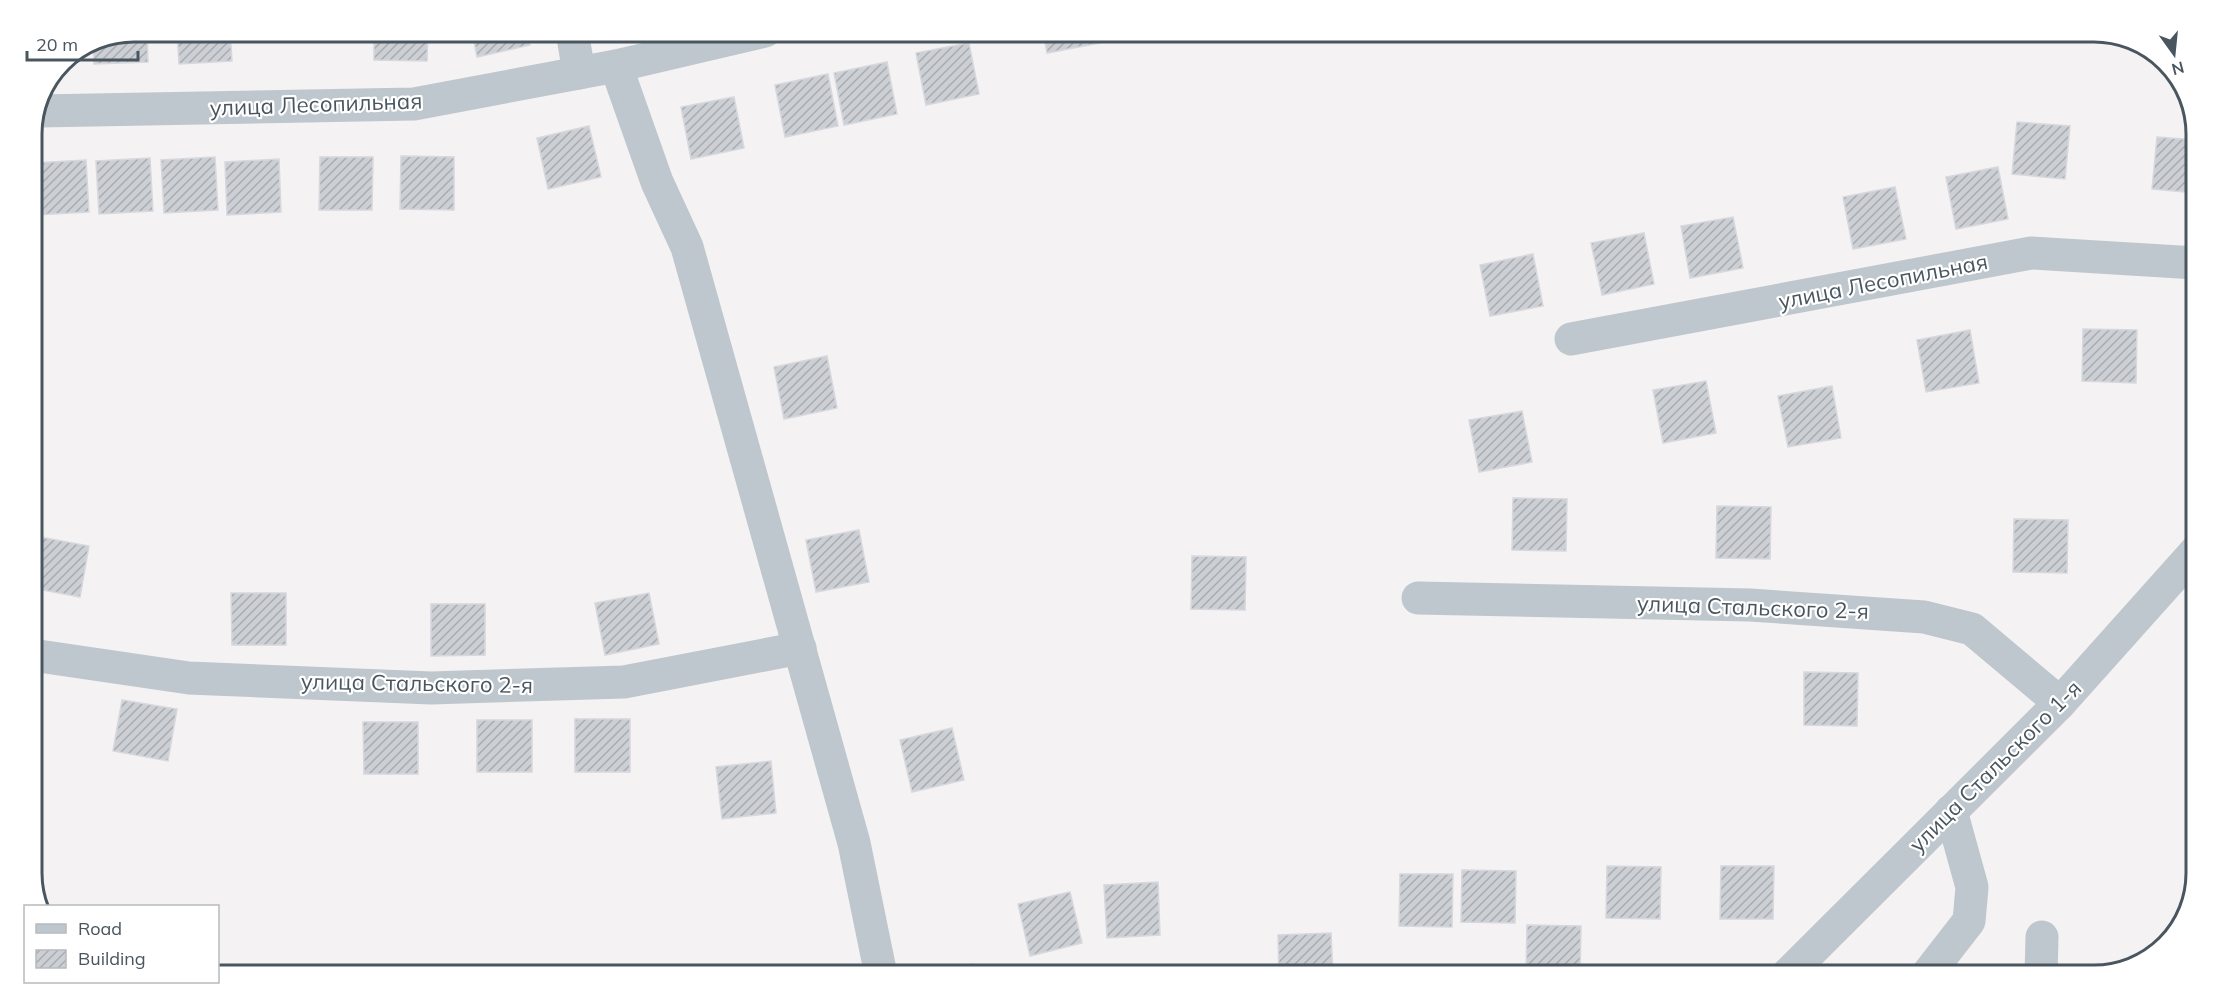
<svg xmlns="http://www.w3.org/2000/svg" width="2228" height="1007" viewBox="0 0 2228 1007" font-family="Mulish,sans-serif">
<defs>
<pattern id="building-hatch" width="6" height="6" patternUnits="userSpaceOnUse" patternTransform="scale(1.5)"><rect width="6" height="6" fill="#cccfd4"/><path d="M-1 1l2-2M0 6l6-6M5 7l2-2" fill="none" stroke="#a8abaf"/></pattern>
</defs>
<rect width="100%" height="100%" fill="#f4f2f2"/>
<g fill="url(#building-hatch)" stroke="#d6d8dd" stroke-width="1.5">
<path d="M 134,31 L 147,31 L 148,62 L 94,64 L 93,41 Z"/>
<path d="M 177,31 L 230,31 L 232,61 L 179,64 Z"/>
<path d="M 374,31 L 428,31 L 427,61 L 374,60 Z"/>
<path d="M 472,31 L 527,31 L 530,45 L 477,57 Z"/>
<path d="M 1043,31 L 1097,31 L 1100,43 L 1047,53 Z"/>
<path d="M 969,43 L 979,94 L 926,105 L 916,53 Z"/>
<path d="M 887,62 L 897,114 L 844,125 L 834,73 Z"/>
<path d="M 828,74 L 838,126 L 785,137 L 775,85 Z"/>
<path d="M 734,97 L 744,148 L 691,159 L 681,107 Z"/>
<path d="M 2017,122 L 2070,126 L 2065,179 L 2012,174 Z"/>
<path d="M 589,126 L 601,177 L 548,189 L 537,138 Z"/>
<path d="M 2157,137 L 2196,140 L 2196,193 L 2152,189 Z"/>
<path d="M 401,156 L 454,157 L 454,210 L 400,209 Z"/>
<path d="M 215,157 L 218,210 L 164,213 L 161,160 Z"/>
<path d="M 320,157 L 373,157 L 372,210 L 319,210 Z"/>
<path d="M 150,158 L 153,211 L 99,214 L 96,161 Z"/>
<path d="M 279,159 L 281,212 L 227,215 L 225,162 Z"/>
<path d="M 86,160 L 89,212 L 35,215 L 33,163 Z"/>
<path d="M 1998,167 L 2008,219 L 1956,229 L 1946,177 Z"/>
<path d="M 1895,187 L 1906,239 L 1853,249 L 1843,197 Z"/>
<path d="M 1733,217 L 1743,268 L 1690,278 L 1681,226 Z"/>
<path d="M 1644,233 L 1654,284 L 1602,295 L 1591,243 Z"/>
<path d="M 1533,254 L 1543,306 L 1490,316 L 1480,265 Z"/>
<path d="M 2083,329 L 2137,330 L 2136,383 L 2082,381 Z"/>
<path d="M 1970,330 L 1979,383 L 1926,392 L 1917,340 Z"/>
<path d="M 827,356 L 837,408 L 784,419 L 774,367 Z"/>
<path d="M 1706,381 L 1716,433 L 1663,443 L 1653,390 Z"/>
<path d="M 1832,386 L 1841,438 L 1788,447 L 1778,396 Z"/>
<path d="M 1522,411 L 1532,462 L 1479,472 L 1469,420 Z"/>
<path d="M 1513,498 L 1567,499 L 1566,551 L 1512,550 Z"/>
<path d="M 1717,506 L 1771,507 L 1770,559 L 1716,558 Z"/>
<path d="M 2014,519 L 2068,520 L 2067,573 L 2013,572 Z"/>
<path d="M 859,530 L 869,582 L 816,592 L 806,540 Z"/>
<path d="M 35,536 L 89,546 L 80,597 L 32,588 L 32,555 Z"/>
<path d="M 1192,556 L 1246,557 L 1245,610 L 1191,609 Z"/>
<path d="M 231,593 L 286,593 L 286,645 L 232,645 Z"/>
<path d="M 649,593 L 659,644 L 605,655 L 595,603 Z"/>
<path d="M 431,604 L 485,604 L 485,655 L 431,656 Z"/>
<path d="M 1804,672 L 1858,673 L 1857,726 L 1804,725 Z"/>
<path d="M 122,700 L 177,709 L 168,761 L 113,751 Z"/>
<rect x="575" y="719" width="55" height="53"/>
<rect x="477" y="720" width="55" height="52"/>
<path d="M 363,722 L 418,722 L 418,774 L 364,774 Z"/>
<path d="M 952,728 L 964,780 L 912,792 L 900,740 Z"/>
<path d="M 771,761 L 776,813 L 722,819 L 716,767 Z"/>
<path d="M 1607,866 L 1661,867 L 1660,919 L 1606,918 Z"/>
<path d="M 1721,866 L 1774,866 L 1773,919 L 1720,919 Z"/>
<path d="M 1462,870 L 1516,871 L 1515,923 L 1461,922 Z"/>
<path d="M 1400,874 L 1453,874 L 1452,927 L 1399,926 Z"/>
<path d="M 1158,882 L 1160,935 L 1107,938 L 1104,885 Z"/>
<path d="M 1070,892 L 1082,943 L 1030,956 L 1018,904 Z"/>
<path d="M 1527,925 L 1581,926 L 1580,975 L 1526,975 Z"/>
<path d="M 1331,933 L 1333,975 L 1279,975 L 1278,935 Z"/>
<path d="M 973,964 L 976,975 L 925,975 Z"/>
</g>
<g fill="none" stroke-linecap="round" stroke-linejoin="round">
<g stroke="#bec7cd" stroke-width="33">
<path d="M 572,31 L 579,73"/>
<path d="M 616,66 L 657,182 L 687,247 L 854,843 L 881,975"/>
<path d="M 39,111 L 414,104 L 616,66 L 765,31"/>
<path d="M 1571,339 L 2031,253 L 2196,263"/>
<path d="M 1418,598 L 1750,605 L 1924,617 L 1972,629 L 2060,703"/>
<path d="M 32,655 L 189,678 L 431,688 L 624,682 L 800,648"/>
<path d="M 1787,975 L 2060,703 L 2196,551"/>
<path d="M 1927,975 L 1969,921 L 1972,887 L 1951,811"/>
<path d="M 2041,975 L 2042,937"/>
</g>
</g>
<g text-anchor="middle" stroke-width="4.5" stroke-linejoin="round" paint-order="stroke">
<g font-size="22" fill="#4a565f" stroke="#fff">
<text transform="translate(316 104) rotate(-2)" y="8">улица Лесопильная</text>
<text transform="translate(1883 281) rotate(-11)" y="8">улица Лесопильная</text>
<text transform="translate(1753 607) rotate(2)" y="8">улица Стальского 2-я</text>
<text transform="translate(417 683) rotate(1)" y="8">улица Стальского 2-я</text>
<text transform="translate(1995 766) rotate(-45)" y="8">улица Стальского 1-я</text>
</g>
</g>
<path d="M0 0H2228V1007H0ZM134 42H2094A92 92 0 0 1 2186 134V873A92 92 0 0 1 2094 965H134A92 92 0 0 1 42 873V134A92 92 0 0 1 134 42Z" fill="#fff" fill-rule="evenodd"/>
<path fill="none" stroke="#4a565f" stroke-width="3" d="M134 42H2094A92 92 0 0 1 2186 134V873A92 92 0 0 1 2094 965H134A92 92 0 0 1 42 873V134A92 92 0 0 1 134 42Z"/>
<rect x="24" y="905" width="195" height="78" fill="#ffffff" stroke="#b7bbbf" stroke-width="1.5"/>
<rect x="36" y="924" width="30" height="9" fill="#bec7cd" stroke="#b7bbbf" stroke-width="1.5"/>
<text x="78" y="935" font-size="18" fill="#4a565f">Road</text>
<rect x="36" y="950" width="30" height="18" fill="url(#building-hatch)" stroke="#b7bbbf" stroke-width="1.5"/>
<text x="78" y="965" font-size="18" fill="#4a565f">Building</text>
<g transform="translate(2174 54) rotate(165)" stroke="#ffffff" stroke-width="4.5" paint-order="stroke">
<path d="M0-4.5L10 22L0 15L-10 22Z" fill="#4a565f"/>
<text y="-9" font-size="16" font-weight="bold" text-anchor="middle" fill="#4a565f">N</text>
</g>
<path d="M27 51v9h111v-9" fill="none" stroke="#4a565f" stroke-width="3"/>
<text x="36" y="51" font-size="18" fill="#4a565f" stroke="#ffffff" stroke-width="4.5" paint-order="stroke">20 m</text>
</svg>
